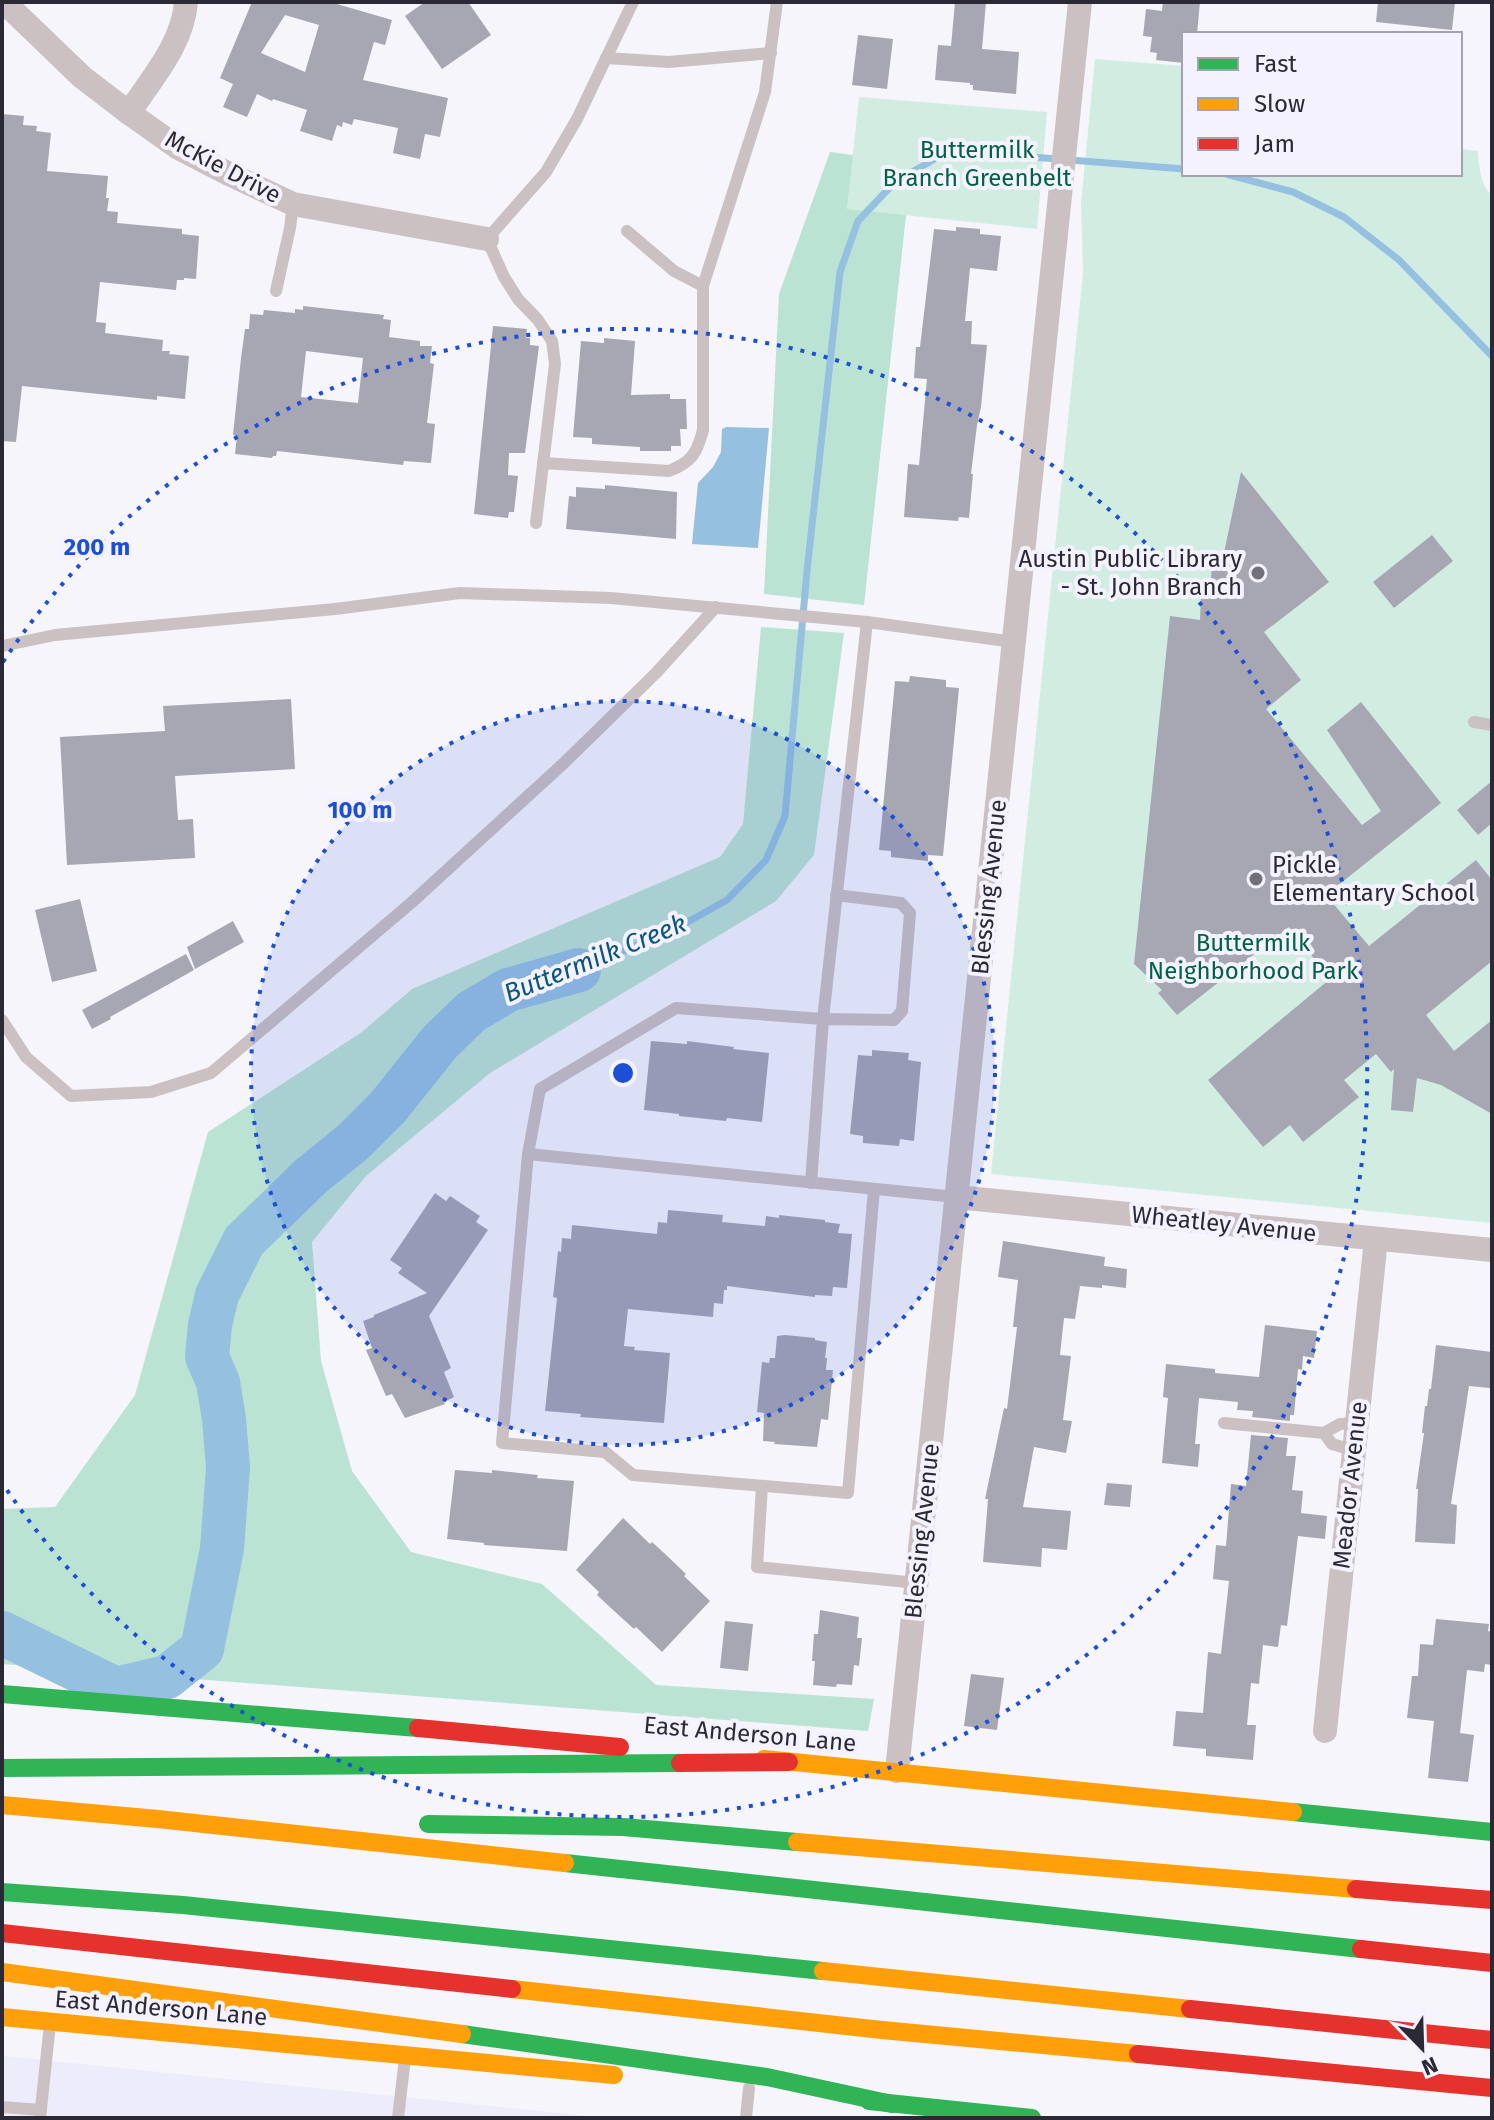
<svg xmlns="http://www.w3.org/2000/svg" width="1494" height="2120" viewBox="0 0 1494 2120" font-family="'Fira Sans',sans-serif">
<rect width="100%" height="100%" fill="#f5f5fb"/>
<path fill="#edecfa" d="M 2,2056 L 13,2057 L 608,2118 L 2,2118 Z"/>
<g fill="#d1ede2">
<path d="M 1095,59 L 1184,66 L 1184,174 L 1460,174 L 1460,149 L 1478,151 C 1479,168 1480,183 1492,196 L 1492,1223 L 991,1174 L 1083,273 L 1081,204 Z"/>
<path d="M 859,97 L 1047,112 L 1037,229 L 847,209 Z"/>
</g>
<g fill="#bbe3d3">
<path d="M 830,152 L 853,155 L 847,209 L 906,215 L 864,605 L 764,594 L 779,294 Z"/>
<path d="M 761,627 L 844,633 L 814,855 L 776,901 L 490,1073 L 366,1176 L 312,1242 L 321,1361 L 352,1471 L 411,1552 L 542,1584 L 656,1685 L 874,1699 L 868,1731 L 2,1664 L 2,1509 L 55,1507 L 135,1395 L 208,1132 L 362,1032 L 412,989 L 720,857 L 743,824 Z"/>
</g>
<path fill="#96c0e0" d="M 726,427 L 769,428 L 758,548 L 692,544 L 698,483 L 713,467 L 721,452 L 722,429 Z"/>
<g fill="none" stroke-linecap="round" stroke-linejoin="round">
<g stroke="#96c0e0" stroke-width="7">
<path d="M 1226,174 L 1293,192 L 1344,217 L 1399,260 L 1492,356"/>
<path d="M 579,970 L 675,929 L 727,900 L 766,860 L 785,816 L 807,571 L 840,272 L 858,221 L 895,182 L 938,157 L 980,153 L 1184,169"/>
</g>
<path stroke="#96c0e0" stroke-width="44" d="M 2,1633 L 116,1689 L 167,1677 L 202,1649 L 222,1549 L 228,1467 L 224,1419 L 218,1382 L 207,1357 L 210,1325 L 217,1295 L 244,1241 L 311,1176 L 353,1142 L 388,1107 L 440,1042 L 471,1012 L 508,990 L 579,970"/>
</g>
<g fill="#a7a6b3" fill-rule="evenodd">
<path d="M 252,2 L 330,2 L 392,20 L 385,45 L 374,42 L 363,80 L 448,98 L 440,137 L 425,134 L 420,159 L 393,153 L 398,128 L 354,119 L 352,125 L 343,122 L 342,127 L 337,125 L 332,141 L 300,131 L 307,110 L 273,99 L 272,101 L 257,94 L 247,117 L 223,107 L 233,84 L 220,78 ZM 285,15 L 319,25 L 305,72 L 261,53 Z"/>
<path d="M 425,2 L 468,2 L 491,35 L 442,69 L 405,16 Z"/>
<path d="M 955,2 L 986,2 L 982,49 L 1019,52 L 1016,94 L 973,90 L 973,85 L 970,85 L 970,83 L 935,80 L 938,45 L 951,46 Z"/>
<path d="M 1163,2 L 1200,2 L 1197,34 L 1184,34 L 1184,63 L 1156,60 L 1157,53 L 1150,52 L 1152,37 L 1143,36 L 1146,9 L 1162,11 Z"/>
<path d="M 1378,2 L 1455,2 L 1452,30 L 1376,22 Z"/>
<path d="M 858,35 L 893,39 L 887,89 L 852,85 Z"/>
<path d="M 2,114 L 24,116 L 23,125 L 37,126 L 36,131 L 51,133 L 47,171 L 108,176 L 106,198 L 109,198 L 107,211 L 118,212 L 117,223 L 182,229 L 182,234 L 199,236 L 196,279 L 184,278 L 184,280 L 177,280 L 176,290 L 100,282 L 96,322 L 106,323 L 105,333 L 163,340 L 162,351 L 170,351 L 169,354 L 189,356 L 185,399 L 157,396 L 157,400 L 22,386 L 16,442 L 2,441 Z"/>
<path d="M 956,227 L 980,229 L 980,234 L 1001,236 L 997,271 L 970,268 L 965,321 L 972,321 L 971,344 L 987,345 L 981,407 L 977,425 L 971,474 L 973,474 L 969,518 L 959,517 L 958,521 L 904,517 L 908,464 L 919,465 L 927,379 L 914,378 L 916,347 L 920,347 L 934,229 L 956,231 Z"/>
<path d="M 303,306 L 384,315 L 383,319 L 391,320 L 389,337 L 420,341 L 420,346 L 432,346 L 430,363 L 434,364 L 427,423 L 435,424 L 431,463 L 404,461 L 403,465 L 277,451 L 276,456 L 273,456 L 272,458 L 235,454 L 237,436 L 233,435 L 241,358 L 245,329 L 249,329 L 250,314 L 263,315 L 264,310 L 295,313 L 295,309 L 303,310 ZM 306,351 L 363,358 L 358,403 L 301,397 Z"/>
<path d="M 493,326 L 527,329 L 526,338 L 530,338 L 530,345 L 539,346 L 525,453 L 509,453 L 508,475 L 518,476 L 514,512 L 509,512 L 508,518 L 474,514 Z"/>
<path d="M 604,338 L 635,341 L 631,395 L 670,394 L 670,399 L 686,399 L 687,429 L 680,429 L 681,446 L 671,446 L 671,451 L 640,451 L 640,447 L 592,444 L 592,438 L 573,437 L 581,341 L 604,343 Z"/>
<path d="M 1241,472 L 1329,582 L 1264,632 L 1301,680 L 1266,709 L 1362,825 L 1381,811 L 1327,730 L 1361,702 L 1441,803 L 1326,895 L 1369,946 L 1476,860 L 1492,880 L 1492,961 L 1426,1015 L 1454,1051 L 1492,1020 L 1492,1114 L 1441,1085 L 1417,1078 L 1413,1112 L 1391,1110 L 1394,1069 L 1391,1072 L 1376,1054 L 1344,1080 L 1359,1097 L 1303,1142 L 1290,1125 L 1263,1147 L 1208,1080 L 1330,979 L 1289,927 L 1177,1015 L 1158,993 L 1162,990 L 1134,964 L 1170,616 L 1200,620 L 1201,596 L 1209,597 L 1212,567 L 1221,567 Z"/>
<path d="M 605,485 L 677,492 L 676,539 L 566,529 L 569,496 L 576,497 L 576,487 L 605,489 Z"/>
<path d="M 1432,535 L 1453,561 L 1394,608 L 1373,582 Z"/>
<path d="M 910,676 L 946,680 L 946,687 L 959,688 L 943,856 L 928,855 L 928,861 L 891,857 L 891,851 L 879,850 L 895,681 L 909,682 Z"/>
<path d="M 291,699 L 295,769 L 175,776 L 178,820 L 193,819 L 195,858 L 67,865 L 60,737 L 165,731 L 163,706 Z"/>
<path d="M 1492,781 L 1492,823 L 1478,835 L 1457,810 Z"/>
<path d="M 80,899 L 97,971 L 52,982 L 35,910 Z"/>
<path d="M 233,921 L 244,942 L 195,969 L 187,947 Z"/>
<path d="M 186,954 L 194,970 L 110,1017 L 111,1019 L 92,1029 L 82,1010 Z"/>
<path d="M 651,1041 L 687,1044 L 687,1041 L 734,1047 L 733,1049 L 769,1053 L 762,1122 L 727,1118 L 726,1121 L 698,1118 L 679,1116 L 679,1114 L 644,1110 Z"/>
<path d="M 872,1050 L 909,1053 L 908,1060 L 921,1062 L 914,1141 L 900,1139 L 899,1146 L 863,1143 L 863,1136 L 850,1134 L 858,1055 L 872,1056 Z"/>
<path d="M 435,1193 L 446,1201 L 450,1196 L 480,1216 L 476,1222 L 488,1230 L 429,1316 L 451,1368 L 444,1372 L 454,1397 L 444,1402 L 445,1404 L 405,1418 L 392,1394 L 386,1396 L 366,1350 L 372,1348 L 363,1321 L 374,1317 L 374,1315 L 427,1293 L 398,1273 L 402,1268 L 390,1260 Z"/>
<path d="M 668,1210 L 723,1215 L 722,1222 L 765,1226 L 766,1216 L 779,1218 L 779,1215 L 825,1220 L 825,1222 L 840,1224 L 838,1233 L 852,1234 L 847,1288 L 833,1287 L 832,1296 L 815,1295 L 815,1297 L 727,1286 L 727,1290 L 724,1290 L 723,1304 L 714,1303 L 713,1317 L 628,1309 L 624,1346 L 635,1347 L 634,1350 L 670,1353 L 664,1423 L 580,1417 L 581,1414 L 545,1411 L 557,1298 L 553,1297 L 556,1270 L 558,1251 L 561,1252 L 562,1238 L 571,1239 L 572,1225 L 657,1234 L 658,1222 L 667,1223 Z"/>
<path d="M 1003,1241 L 1105,1257 L 1104,1266 L 1127,1269 L 1126,1288 L 1102,1285 L 1102,1288 L 1080,1286 L 1075,1319 L 1064,1318 L 1060,1355 L 1071,1356 L 1063,1420 L 1072,1421 L 1066,1453 L 1034,1447 L 1023,1507 L 1071,1511 L 1067,1550 L 1042,1548 L 1041,1567 L 983,1562 L 988,1499 L 985,1499 L 1004,1408 L 1007,1409 L 1017,1327 L 1013,1327 L 1018,1280 L 998,1277 Z"/>
<path d="M 1265,1325 L 1317,1331 L 1314,1358 L 1303,1356 L 1302,1370 L 1298,1369 L 1294,1415 L 1290,1415 L 1290,1421 L 1252,1417 L 1253,1411 L 1237,1410 L 1238,1402 L 1199,1398 L 1195,1444 L 1200,1444 L 1198,1467 L 1162,1463 L 1168,1398 L 1163,1397 L 1166,1364 L 1215,1369 L 1215,1373 L 1259,1377 Z"/>
<path d="M 785,1335 L 815,1338 L 815,1340 L 827,1342 L 825,1358 L 827,1358 L 826,1370 L 833,1370 L 828,1420 L 821,1419 L 817,1447 L 774,1444 L 775,1442 L 763,1441 L 764,1413 L 757,1412 L 762,1362 L 769,1363 L 770,1358 L 775,1358 L 777,1336 Z"/>
<path d="M 1436,1345 L 1492,1352 L 1490,1388 L 1469,1386 L 1451,1504 L 1457,1505 L 1455,1544 L 1415,1542 L 1418,1489 L 1416,1489 L 1424,1433 L 1422,1433 L 1425,1406 L 1427,1406 L 1429,1389 L 1431,1389 Z"/>
<path d="M 1251,1435 L 1288,1438 L 1286,1456 L 1296,1456 L 1292,1490 L 1303,1491 L 1301,1513 L 1327,1516 L 1325,1539 L 1298,1536 L 1287,1626 L 1281,1625 L 1278,1647 L 1263,1645 L 1259,1684 L 1251,1683 L 1247,1725 L 1256,1725 L 1253,1760 L 1206,1756 L 1206,1749 L 1173,1746 L 1176,1711 L 1203,1713 L 1208,1652 L 1221,1654 L 1229,1581 L 1213,1579 L 1216,1545 L 1226,1546 L 1231,1484 L 1246,1486 Z"/>
<path d="M 455,1470 L 492,1473 L 492,1470 L 538,1475 L 537,1478 L 574,1481 L 567,1551 L 484,1545 L 484,1543 L 447,1539 Z"/>
<path d="M 1107,1483 L 1132,1485 L 1130,1507 L 1104,1505 Z"/>
<path d="M 623,1518 L 650,1544 L 652,1542 L 663,1552 L 686,1574 L 684,1576 L 710,1601 L 662,1652 L 636,1627 L 634,1629 L 612,1609 L 597,1595 L 599,1592 L 576,1570 Z"/>
<path d="M 820,1610 L 859,1617 L 857,1638 L 862,1638 L 859,1666 L 854,1665 L 852,1685 L 837,1684 L 836,1687 L 813,1685 L 815,1661 L 812,1661 L 814,1634 L 818,1634 Z"/>
<path d="M 1436,1619 L 1489,1624 L 1488,1631 L 1492,1632 L 1492,1665 L 1485,1664 L 1484,1672 L 1467,1670 L 1460,1733 L 1474,1735 L 1468,1782 L 1428,1778 L 1434,1721 L 1407,1718 L 1412,1676 L 1418,1676 L 1420,1644 L 1433,1645 Z"/>
<path d="M 725,1621 L 753,1624 L 748,1671 L 720,1668 Z"/>
<path d="M 971,1674 L 1004,1678 L 997,1730 L 964,1726 Z"/>
</g>
<g fill="none" stroke-linecap="round" stroke-linejoin="round">
<g stroke="#cbc1c2" stroke-width="12">
<path d="M 606,58 L 669,62 L 771,53"/>
<path d="M 703,286 L 765,92 L 777,2"/>
<path d="M 276,291 L 290,228 L 293,204"/>
<path d="M 543,463 L 669,471 C 692,462 697,453 703,430 L 703,286 L 674,271 L 627,231"/>
<path d="M 536,523 L 555,364 L 552,341 L 538,320 L 518,299 L 504,277 L 487,239 L 546,172 L 577,119 L 633,2"/>
<path d="M 2,646 L 55,635 L 335,609 L 460,593 L 611,598 L 867,622 L 1014,642"/>
<path d="M 1474,722 L 1492,725"/>
<path d="M 2,1020 L 26,1057 L 71,1096 L 151,1092 L 211,1073 L 411,903 L 564,763 L 656,673 L 716,607"/>
<path d="M 528,1154 L 540,1089 L 676,1008 L 823,1019 L 867,622"/>
<path d="M 811,1183 L 823,1019 L 894,1020 L 902,1011 L 910,913 L 901,903 L 836,895"/>
<path d="M 874,1189 L 848,1493 L 633,1475 L 605,1452 L 502,1443 L 528,1154 L 956,1197"/>
<path d="M 1224,1423 L 1324,1433 L 1332,1444 L 1353,1450"/>
<path d="M 1324,1433 L 1340,1424 L 1356,1423"/>
<path d="M 762,1486 L 757,1567 L 917,1583"/>
<path d="M 2,2107 L 41,2110"/>
<path d="M 40,2118 L 50,2024"/>
<path d="M 398,2118 L 405,2058"/>
<path d="M 746,2118 L 749,2088"/>
</g>
<g stroke="#cbc1c2" stroke-width="24">
<path d="M 4,2 L 82,77 L 129,113 L 177,147 L 229,174 L 293,204 L 487,239"/>
<path d="M 129,113 C 151,79 183,44 186,2"/>
<path d="M 956,1197 L 1492,1250"/>
<path d="M 1325,1731 L 1376,1239"/>
<path d="M 897,1771 L 1080,2"/>
</g>
<g stroke="#30b455" stroke-width="18">
<path d="M 2,1694 L 418,1728"/>
<path d="M 2,1768 L 680,1763"/>
<path d="M 1293,1812 L 1492,1832"/>
<path d="M 428,1824 L 623,1827 L 797,1842"/>
<path d="M 565,1863 L 1361,1949"/>
<path d="M 2,1892 L 183,1905 L 823,1971"/>
<path d="M 462,2034 L 767,2077 L 892,2104"/>
<path d="M 869,2101 L 1032,2118"/>
</g>
<g stroke="#ff9f0a" stroke-width="18">
<path d="M 764,1759 L 1293,1812"/>
<path d="M 2,1805 L 158,1819 L 565,1863"/>
<path d="M 797,1842 L 1356,1889"/>
<path d="M 823,1971 L 1190,2009"/>
<path d="M 2,1972 L 462,2034"/>
<path d="M 512,1989 L 882,2030 L 1138,2054"/>
<path d="M 2,2017 L 614,2075"/>
</g>
<g stroke="#e5322d" stroke-width="18">
<path d="M 418,1728 L 620,1747"/>
<path d="M 680,1763 L 789,1762"/>
<path d="M 1356,1889 L 1492,1900"/>
<path d="M 2,1933 L 512,1989"/>
<path d="M 1361,1949 L 1492,1963"/>
<path d="M 1190,2009 L 1492,2040"/>
<path d="M 1138,2054 L 1492,2088"/>
</g>
</g>
<circle cx="623" cy="1073" r="372" fill="#1d4ed8" fill-opacity=".12"/>
<g fill="none" stroke="#1d4ed8" stroke-width="4" stroke-dasharray="4 8">
<circle cx="623" cy="1073" r="372"/>
<path d="M3 662A744 744 0 1 1 3 1484"/>
</g>
<g fill="#72707a" stroke="#f3f2fe" stroke-width="3">
<circle cx="1258" cy="573" r="8"/>
<circle cx="1256" cy="879" r="8"/>
</g>
<g text-anchor="middle" stroke-width="8" stroke-linejoin="round" paint-order="stroke">
<g font-size="24" fill="#016244" stroke="#f3f2fe">
<text x="977" y="158">Buttermilk<tspan x="977" dy="28">Branch Greenbelt</tspan></text>
<text x="1253" y="951">Buttermilk<tspan x="1253" dy="28">Neighborhood Park</tspan></text>
</g>
<g font-size="24" fill="#2b2935" stroke="#f3f2fe">
<text transform="translate(223 167) rotate(28)" y="8">McKie Drive</text>
<text transform="translate(989 887) rotate(-84)" y="8">Blessing Avenue</text>
<text transform="translate(1224 1224) rotate(6)" y="8">Wheatley Avenue</text>
<text transform="translate(1350 1485) rotate(-84)" y="8">Meador Avenue</text>
<text transform="translate(922 1531) rotate(-84)" y="8">Blessing Avenue</text>
<text transform="translate(750 1734) rotate(5)" y="8">East Anderson Lane</text>
<text transform="translate(161 2008) rotate(5)" y="8">East Anderson Lane</text>
</g>
<g font-size="24" fill="#2b2935" stroke="#f3f2fe" text-anchor="end">
<text x="1242" y="567">Austin Public Library<tspan x="1242" dy="28">- St. John Branch</tspan></text>
<text x="1272" y="873" text-anchor="start">Pickle<tspan x="1272" dy="28">Elementary School</tspan></text>
</g>
<g font-size="26" font-style="italic" fill="#0c567e" stroke="#f3f2fe">
<text transform="translate(595 958) rotate(-22)" y="9">Buttermilk Creek</text>
</g>
</g>
<circle cx="623" cy="1073" r="12" fill="#1d4ed8" stroke="#f3f2fe" stroke-width="4"/>
<g font-size="24" text-anchor="middle" font-weight="bold" fill="#1d4ed8" stroke="#f3f2fe" stroke-width="8" stroke-linejoin="round" paint-order="stroke">
<text x="97" y="555">200 m</text>
<text x="360" y="818">100 m</text>
</g>
<rect width="1494" height="2120" fill="none" stroke="#2b2935" stroke-width="8"/>
<rect x="1182" y="32" width="280" height="144" fill="#f3f2fe" stroke="#a3a2ae" stroke-width="2"/>
<rect x="1198" y="58" width="40" height="12" fill="#30b455" stroke="#a3a2ae" stroke-width="2"/>
<text x="1254" y="72" font-size="24" fill="#2b2935">Fast</text>
<rect x="1198" y="98" width="40" height="12" fill="#ff9f0a" stroke="#a3a2ae" stroke-width="2"/>
<text x="1254" y="112" font-size="24" fill="#2b2935">Slow</text>
<rect x="1198" y="138" width="40" height="12" fill="#e5322d" stroke="#a3a2ae" stroke-width="2"/>
<text x="1254" y="152" font-size="24" fill="#2b2935">Jam</text>
<g transform="translate(1422 2048) rotate(157)" stroke="#f3f2fe" stroke-width="6" paint-order="stroke">
<path d="M0-6L14 30L0 20L-14 30Z" fill="#2b2935"/>
<text y="-12" font-size="22" font-weight="bold" text-anchor="middle" fill="#2b2935">N</text>
</g>
</svg>
